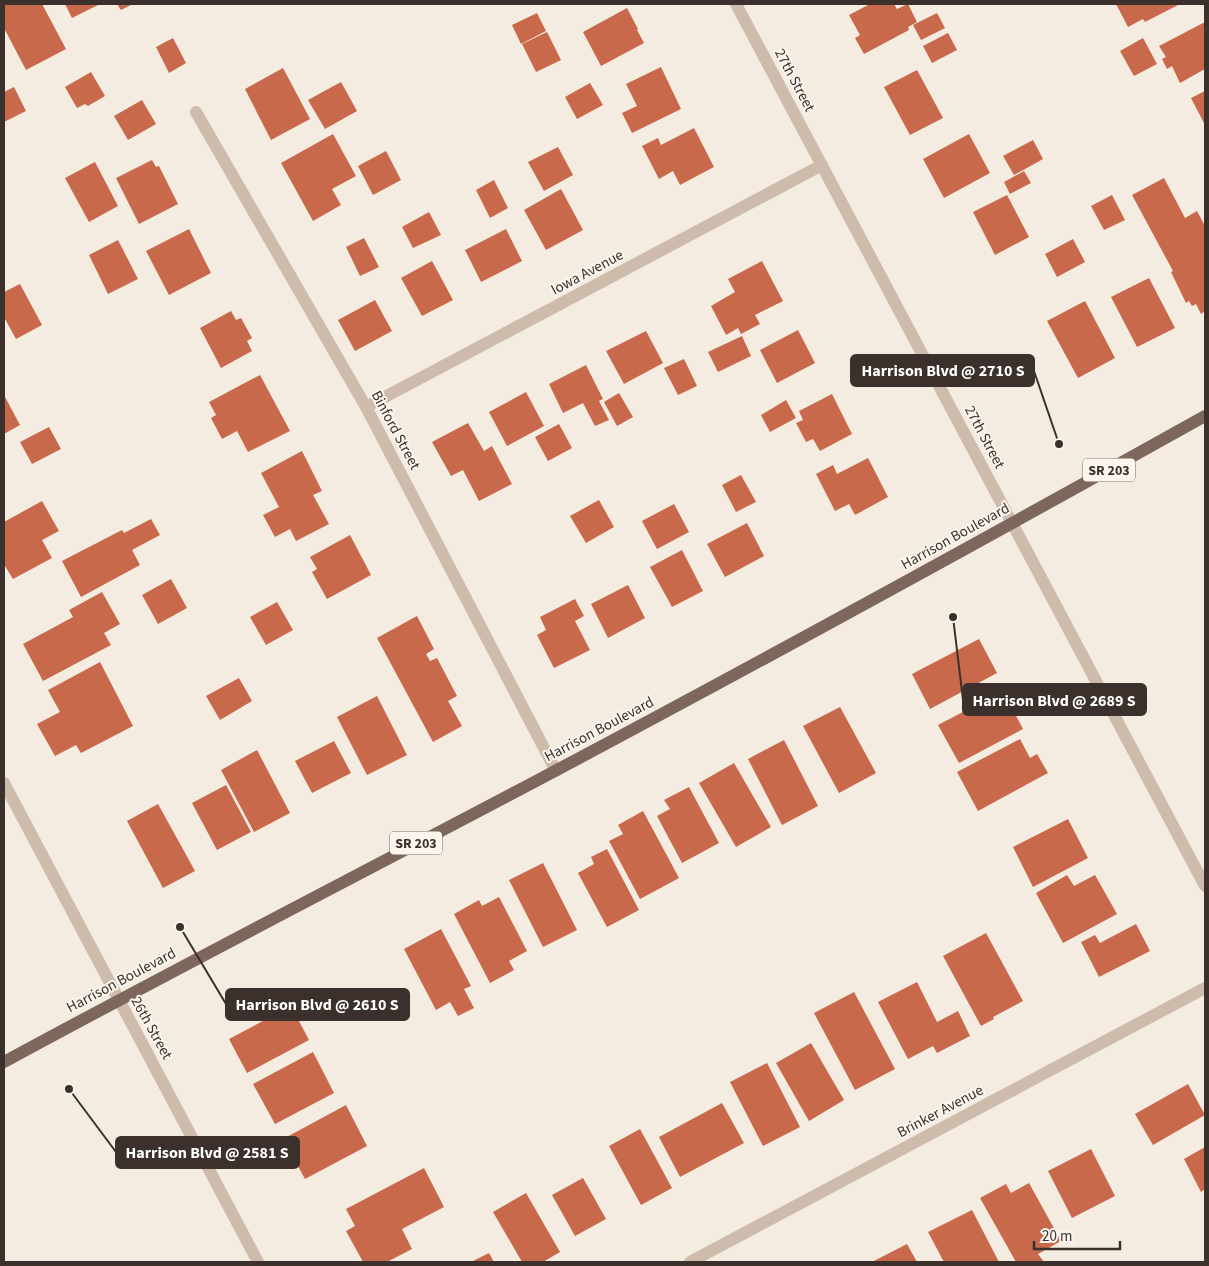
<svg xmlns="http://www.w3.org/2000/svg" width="1209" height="1266" viewBox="0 0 1209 1266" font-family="'Source Sans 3',sans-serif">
<rect width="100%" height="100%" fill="#f4ebe1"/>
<g fill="#c8694b">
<path d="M 4,4 L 42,4 L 66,49 L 26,70 L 4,28 Z"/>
<path d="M 65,4 L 100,4 L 72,18 Z"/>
<path d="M 117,4 L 133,4 L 121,10 Z"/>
<path d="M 870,4 L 894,4 L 897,9 L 908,4 L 917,22 L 908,27 L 909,30 L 864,54 L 855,38 L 860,35 L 849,15 Z"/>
<path d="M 1116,4 L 1180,4 L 1145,22 L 1143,19 L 1128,27 Z"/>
<path d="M 627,8 L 638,29 L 637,30 L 644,43 L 601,66 L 583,32 Z"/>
<path d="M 537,13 L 546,31 L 521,44 L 512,25 Z"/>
<path d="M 937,13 L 945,28 L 921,40 L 913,25 Z"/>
<path d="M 1205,22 L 1205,69 L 1180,83 L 1172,66 L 1167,69 L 1162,59 L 1166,57 L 1159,46 Z"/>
<path d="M 547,32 L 561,60 L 536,72 L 522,44 Z"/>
<path d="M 948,33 L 957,50 L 932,63 L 923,46 Z"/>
<path d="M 173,38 L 186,63 L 169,73 L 156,47 Z"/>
<path d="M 1143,38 L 1157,64 L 1134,76 L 1120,51 Z"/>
<path d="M 661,67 L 681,109 L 632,133 L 622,113 L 637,106 L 626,84 Z"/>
<path d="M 283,68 L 310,119 L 271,140 L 245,89 Z"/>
<path d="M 917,70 L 943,118 L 910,135 L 884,87 Z"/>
<path d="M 91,72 L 105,96 L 88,106 L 85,104 L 77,108 L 65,87 Z"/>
<path d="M 341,82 L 357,111 L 325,129 L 308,100 Z"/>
<path d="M 590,83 L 603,105 L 577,119 L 565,97 Z"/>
<path d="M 14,87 L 26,111 L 4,122 L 4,92 Z"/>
<path d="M 1205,91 L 1205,125 L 1191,98 Z"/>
<path d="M 142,100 L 156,124 L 128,140 L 114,116 Z"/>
<path d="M 694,128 L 714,167 L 680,185 L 673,171 L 659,179 L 642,146 L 658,138 L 661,145 Z"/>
<path d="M 333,134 L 356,176 L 332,189 L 341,205 L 313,221 L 281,163 Z"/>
<path d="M 969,134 L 990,173 L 944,198 L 923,159 Z"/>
<path d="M 1033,140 L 1043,159 L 1014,175 L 1003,156 Z"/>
<path d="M 558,147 L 573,175 L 544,191 L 528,162 Z"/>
<path d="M 386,151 L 401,180 L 373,195 L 358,166 Z"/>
<path d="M 152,160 L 156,167 L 159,166 L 178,204 L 139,224 L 116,178 Z"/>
<path d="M 95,162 L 118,206 L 89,222 L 65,178 Z"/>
<path d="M 1024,171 L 1031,183 L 1010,194 L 1004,182 Z"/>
<path d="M 1164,178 L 1185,218 L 1197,211 L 1205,226 L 1205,311 L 1201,314 L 1196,304 L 1192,306 L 1189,301 L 1186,303 L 1171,272 L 1173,271 L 1132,195 Z"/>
<path d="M 494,180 L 508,208 L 490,218 L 476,190 Z"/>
<path d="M 561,189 L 583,230 L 546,250 L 524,210 Z"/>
<path d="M 1007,195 L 1029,237 L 995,255 L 973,212 Z"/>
<path d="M 1112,195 L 1125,220 L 1104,230 L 1091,206 Z"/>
<path d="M 429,212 L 441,235 L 413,248 L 402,227 Z"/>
<path d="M 189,229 L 211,273 L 169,295 L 146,251 Z"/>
<path d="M 506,229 L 522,261 L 481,282 L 465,250 Z"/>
<path d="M 364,238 L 379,267 L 360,276 L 346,247 Z"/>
<path d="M 1073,239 L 1085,262 L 1057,277 L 1045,254 Z"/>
<path d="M 118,240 L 138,279 L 108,294 L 89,255 Z"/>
<path d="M 432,261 L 453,300 L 422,316 L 401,278 Z"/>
<path d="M 762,261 L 783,301 L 755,315 L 760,324 L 741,334 L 738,328 L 726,335 L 711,306 L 735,292 L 728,279 Z"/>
<path d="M 1149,278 L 1175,328 L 1137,347 L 1111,297 Z"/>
<path d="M 20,284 L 42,325 L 16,339 L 4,317 L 4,292 Z"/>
<path d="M 375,300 L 392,331 L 355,351 L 338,320 Z"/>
<path d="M 1085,301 L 1115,358 L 1078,378 L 1047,321 Z"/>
<path d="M 231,311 L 236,320 L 241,318 L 252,338 L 247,341 L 252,351 L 221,368 L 200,328 Z"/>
<path d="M 798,330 L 815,363 L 777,383 L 760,350 Z"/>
<path d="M 646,331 L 663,363 L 624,384 L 606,351 Z"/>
<path d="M 742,336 L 751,356 L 718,372 L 708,352 Z"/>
<path d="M 684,359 L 697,386 L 678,395 L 664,368 Z"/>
<path d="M 586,365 L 603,399 L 599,401 L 609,420 L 595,426 L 583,403 L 563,413 L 549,384 Z"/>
<path d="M 260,375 L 290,431 L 248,452 L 237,431 L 222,439 L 211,418 L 216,415 L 209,402 Z"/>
<path d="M 526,392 L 544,426 L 507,446 L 489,412 Z"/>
<path d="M 619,393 L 633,417 L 617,426 L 604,402 Z"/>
<path d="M 832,394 L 852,434 L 820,451 L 813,439 L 806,442 L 796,423 L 803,420 L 799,411 Z"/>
<path d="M 4,395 L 20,425 L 4,434 Z"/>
<path d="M 786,400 L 796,418 L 770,432 L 761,415 Z"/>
<path d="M 468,423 L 484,451 L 492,446 L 512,484 L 479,501 L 463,470 L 451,476 L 432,442 Z"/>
<path d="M 559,424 L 572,448 L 548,461 L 535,437 Z"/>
<path d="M 49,427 L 61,449 L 32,464 L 20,442 Z"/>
<path d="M 302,451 L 322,491 L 313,495 L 329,524 L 296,541 L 290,529 L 275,537 L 263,515 L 279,507 L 261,473 Z"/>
<path d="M 868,458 L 888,497 L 855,515 L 849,504 L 835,511 L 816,474 L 833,465 L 837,474 Z"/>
<path d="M 741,475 L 756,502 L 736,512 L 722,485 Z"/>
<path d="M 599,500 L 614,527 L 586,543 L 570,516 Z"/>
<path d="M 42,501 L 59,531 L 42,540 L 52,558 L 13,579 L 5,566 L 4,566 L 4,522 Z"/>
<path d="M 674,504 L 689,532 L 657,549 L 642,521 Z"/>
<path d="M 151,519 L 160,535 L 132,550 L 140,565 L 81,597 L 62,561 L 122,530 L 124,533 Z"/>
<path d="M 747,523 L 764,556 L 725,577 L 707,544 Z"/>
<path d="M 350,535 L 371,575 L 327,599 L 312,572 L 317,569 L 310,557 Z"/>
<path d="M 682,550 L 703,591 L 672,607 L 650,567 Z"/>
<path d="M 171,579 L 187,608 L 158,624 L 142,595 Z"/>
<path d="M 628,585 L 645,618 L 608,638 L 591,604 Z"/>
<path d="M 102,592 L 120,624 L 104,633 L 111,645 L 43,681 L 23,644 L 73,617 L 69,610 Z"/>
<path d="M 575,599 L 584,616 L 575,621 L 590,650 L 554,668 L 537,635 L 546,630 L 540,617 Z"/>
<path d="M 277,602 L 293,630 L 266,645 L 250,617 Z"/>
<path d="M 417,616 L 434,649 L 426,654 L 430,661 L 437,658 L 457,696 L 448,701 L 462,726 L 433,742 L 377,638 Z"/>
<path d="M 979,639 L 997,673 L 930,709 L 912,674 Z"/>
<path d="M 100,662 L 133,726 L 81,753 L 76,745 L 55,756 L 37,724 L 60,712 L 48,690 Z"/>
<path d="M 239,678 L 252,701 L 220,720 L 206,696 Z"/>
<path d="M 1003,691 L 1023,729 L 959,763 L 938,725 Z"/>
<path d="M 377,696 L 407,755 L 367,775 L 337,717 Z"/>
<path d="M 840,707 L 876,773 L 839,793 L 803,726 Z"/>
<path d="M 1020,739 L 1030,758 L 1037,754 L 1048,773 L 978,811 L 957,772 Z"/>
<path d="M 784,740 L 818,806 L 782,825 L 748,759 Z"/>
<path d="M 334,741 L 351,773 L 312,793 L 295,761 Z"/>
<path d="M 257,750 L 290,813 L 254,832 L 221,770 Z"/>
<path d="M 734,763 L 771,827 L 736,847 L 699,783 Z"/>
<path d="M 226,785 L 251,832 L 217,850 L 192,803 Z"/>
<path d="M 689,787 L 719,843 L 682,863 L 657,816 L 670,809 L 664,800 Z"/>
<path d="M 158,804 L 195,871 L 163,888 L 127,821 Z"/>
<path d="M 643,811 L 679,878 L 640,899 L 609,841 L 623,834 L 618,825 Z"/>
<path d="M 1068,819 L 1088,858 L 1033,887 L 1013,847 Z"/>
<path d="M 607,849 L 639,910 L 607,927 L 578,873 L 594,864 L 591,857 Z"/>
<path d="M 543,863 L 577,930 L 543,947 L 509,880 Z"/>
<path d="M 1067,875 L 1074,886 L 1095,875 L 1117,914 L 1063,943 L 1036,893 Z"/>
<path d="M 499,897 L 527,951 L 509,961 L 514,970 L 490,983 L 454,914 L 479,900 L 482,906 Z"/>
<path d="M 1136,924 L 1150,951 L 1099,977 L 1081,942 L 1095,935 L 1100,943 Z"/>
<path d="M 441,929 L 471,986 L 464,989 L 474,1008 L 458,1016 L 450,1002 L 436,1010 L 404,949 Z"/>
<path d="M 986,933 L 1023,1001 L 993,1017 L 994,1019 L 981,1026 L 943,956 Z"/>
<path d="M 917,982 L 937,1022 L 958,1011 L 970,1036 L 937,1053 L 933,1046 L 908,1059 L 878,1002 Z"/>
<path d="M 854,992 L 895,1069 L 855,1090 L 814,1013 Z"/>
<path d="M 291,1006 L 309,1040 L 247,1073 L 229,1039 Z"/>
<path d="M 811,1043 L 844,1100 L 809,1121 L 776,1063 Z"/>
<path d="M 313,1052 L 334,1093 L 275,1124 L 253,1084 Z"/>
<path d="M 767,1063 L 800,1127 L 763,1146 L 730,1082 Z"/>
<path d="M 1188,1084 L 1205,1115 L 1153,1145 L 1135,1114 Z"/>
<path d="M 722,1103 L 744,1143 L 680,1177 L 659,1137 Z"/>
<path d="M 346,1105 L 367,1146 L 305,1179 L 283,1139 Z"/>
<path d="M 640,1129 L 672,1188 L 641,1205 L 609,1146 Z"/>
<path d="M 1205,1147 L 1205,1189 L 1201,1192 L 1184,1159 Z"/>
<path d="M 1091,1149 L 1115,1196 L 1072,1218 L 1048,1171 Z"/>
<path d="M 424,1168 L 444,1207 L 402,1229 L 412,1249 L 387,1262 L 363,1262 L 346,1231 L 355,1226 L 346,1209 Z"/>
<path d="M 583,1178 L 606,1219 L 575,1236 L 552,1195 Z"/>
<path d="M 1029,1183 L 1061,1241 L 1038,1254 L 1044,1262 L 1016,1262 L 980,1198 L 1006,1184 L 1011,1193 Z"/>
<path d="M 526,1193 L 560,1252 L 543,1262 L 522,1262 L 493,1212 Z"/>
<path d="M 972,1210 L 999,1262 L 944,1262 L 928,1232 Z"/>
<path d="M 907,1244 L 917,1262 L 872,1262 Z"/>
<path d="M 489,1253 L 494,1262 L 471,1262 Z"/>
</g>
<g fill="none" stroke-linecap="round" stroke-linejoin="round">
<g stroke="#cdbbac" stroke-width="12">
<path d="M 736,4 L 1205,886"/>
<path d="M 196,112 L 366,407 L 556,771"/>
<path d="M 366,407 L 822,165"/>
<path d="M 4,783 L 258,1262"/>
<path d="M 690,1262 L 1205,988"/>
</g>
<path stroke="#7d675c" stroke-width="12" d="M 4,1062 C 186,963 372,868 555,771 C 773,655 990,536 1205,416"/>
</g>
<g text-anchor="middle" stroke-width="4" stroke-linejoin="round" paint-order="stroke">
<g fill="#fbf5ee" stroke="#756b66" stroke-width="1">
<rect x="1083" y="458.5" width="52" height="23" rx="4"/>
<rect x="390" y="831.5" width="52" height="23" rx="4"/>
</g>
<g font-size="14" font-weight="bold" fill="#3b302b">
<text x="1109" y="475">SR 203</text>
<text x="416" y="848">SR 203</text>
</g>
<g font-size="15" fill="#3b302b" stroke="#fbf5ee">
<text transform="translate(795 80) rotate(62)" y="5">27th Street</text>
<text transform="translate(587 272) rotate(-28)" y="5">Iowa Avenue</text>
<text transform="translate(396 430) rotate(62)" y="5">Binford Street</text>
<text transform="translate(985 437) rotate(62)" y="5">27th Street</text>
<text transform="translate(955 536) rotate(-29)" y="5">Harrison Boulevard</text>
<text transform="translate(599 729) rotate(-28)" y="5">Harrison Boulevard</text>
<text transform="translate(121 980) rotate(-28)" y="5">Harrison Boulevard</text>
<text transform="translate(152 1028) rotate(61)" y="5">26th Street</text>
<text transform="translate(940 1111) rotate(-28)" y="5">Brinker Avenue</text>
</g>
</g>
<path fill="none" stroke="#3b302b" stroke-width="2" d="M1059 444L1034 371M953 617L963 700M180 927L226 1004M69 1089L116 1152"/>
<g fill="#3b302b" stroke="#fbf5ee" stroke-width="2">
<circle cx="1059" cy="444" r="5"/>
<circle cx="953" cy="617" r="5"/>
<circle cx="180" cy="927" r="5"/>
<circle cx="69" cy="1089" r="5"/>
</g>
<g fill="#3b302b" stroke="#3b302b" stroke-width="2">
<rect x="851" y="355" width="183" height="31" rx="5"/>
<rect x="963" y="684" width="183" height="31" rx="5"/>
<rect x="226" y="989" width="183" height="31" rx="5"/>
<rect x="116" y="1137" width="183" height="31" rx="5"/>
</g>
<g font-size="16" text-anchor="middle" font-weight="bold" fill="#fff">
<text x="943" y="376">Harrison Blvd @ 2710 S</text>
<text x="1054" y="706">Harrison Blvd @ 2689 S</text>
<text x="317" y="1010">Harrison Blvd @ 2610 S</text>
<text x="207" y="1158">Harrison Blvd @ 2581 S</text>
</g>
<rect width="1209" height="1266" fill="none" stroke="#3b302b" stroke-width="10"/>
<path d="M1034 1241v8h86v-8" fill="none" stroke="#3b302b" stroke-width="2.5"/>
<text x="1042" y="1241" font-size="15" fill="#3b302b" stroke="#fbf5ee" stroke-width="4" paint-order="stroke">20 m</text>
</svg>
